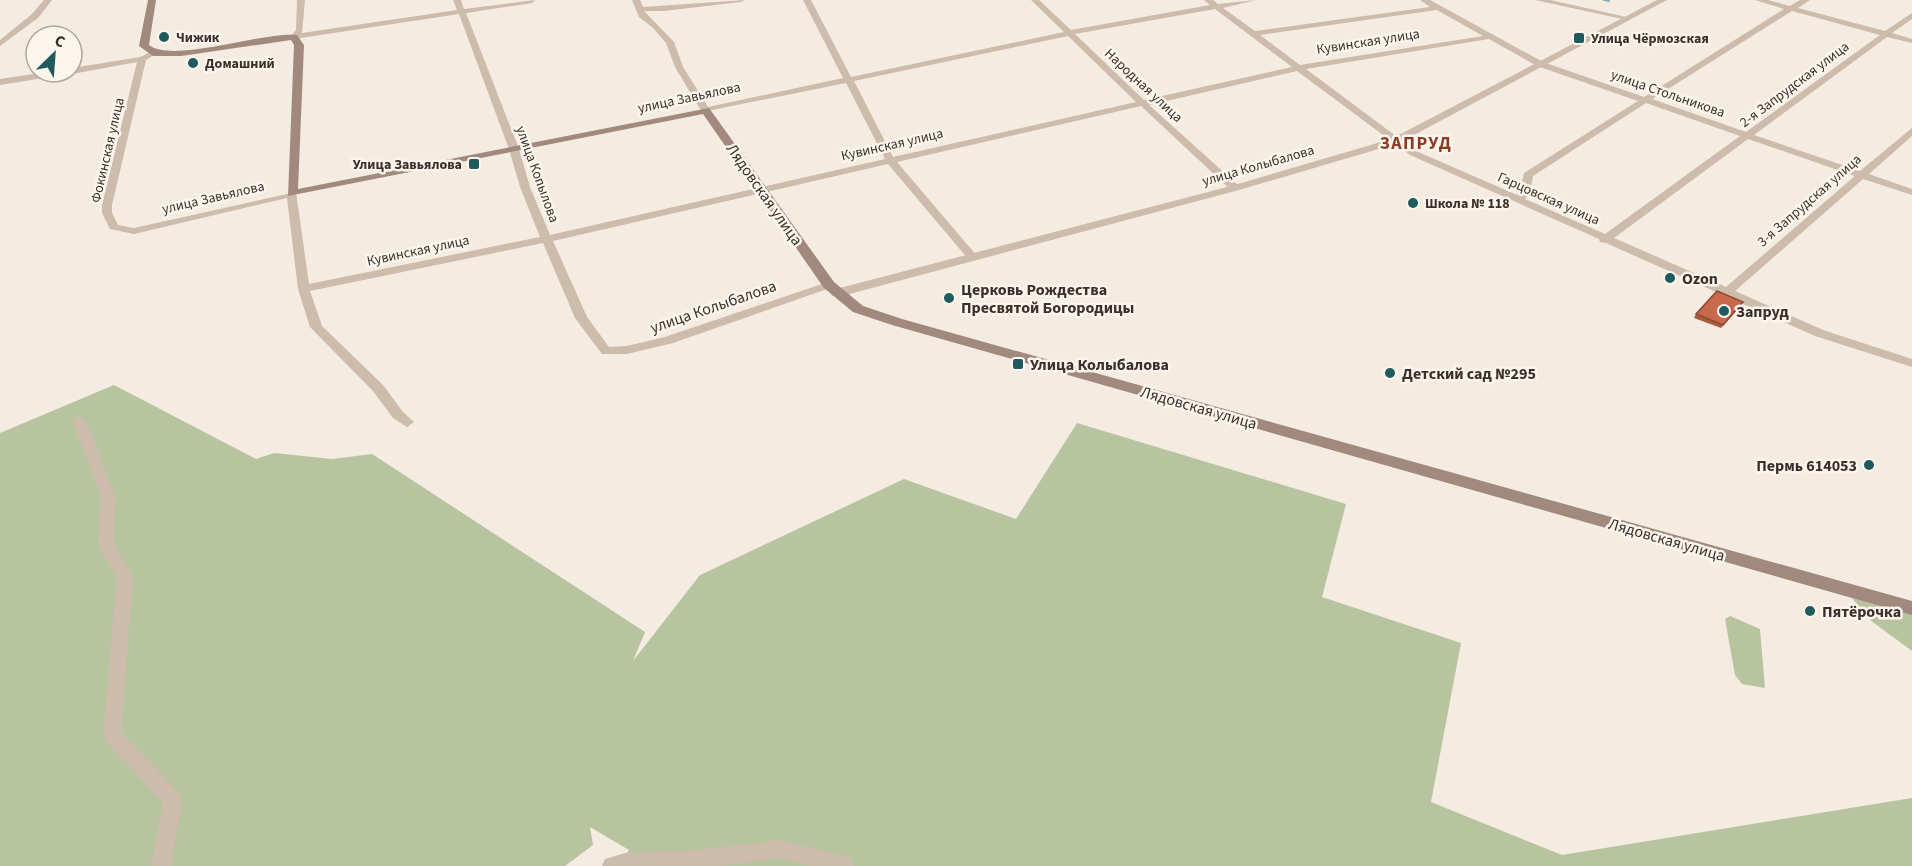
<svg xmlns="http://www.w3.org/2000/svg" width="1912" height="866" viewBox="0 0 1912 866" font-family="'Source Sans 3',sans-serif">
<rect width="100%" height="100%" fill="#f4ebe1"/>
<g fill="#b8c4a0">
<path d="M 114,385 L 256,459 L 274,453 L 332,459 L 372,454 L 645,632 L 633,661 L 700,575 L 904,479 L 1016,519 L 1077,423 L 1346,504 L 1322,597 L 1461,643 L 1431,802 L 1562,855 L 1912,798 L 1912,866 L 617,866 L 629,850 L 590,827 L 593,845 L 565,866 L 0,866 L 0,433 Z"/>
<path d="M 1852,598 L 1912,614 L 1912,651 L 1870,620 Z"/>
<path d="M 1730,616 L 1760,629 L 1765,688 L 1742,684 L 1735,675 L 1725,619 Z"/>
</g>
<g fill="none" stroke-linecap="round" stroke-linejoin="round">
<path stroke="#7fb0b2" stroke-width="2" d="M 1604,0 L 1609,1"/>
<g fill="#cdbbac" fill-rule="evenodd">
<path d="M 44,0 L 52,0 L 38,18 L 0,46 L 0,40 L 32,14 Z"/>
<path d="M 297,0 L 305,0 L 302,33 L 457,10 L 453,0 L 461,0 L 464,9 L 535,0 L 532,3 L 466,13 L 519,149 L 530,187 L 550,235 L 885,159 L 846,83 L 702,112 L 675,67 L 666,43 L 653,28 L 639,17 L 632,0 L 640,0 L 643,7 L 745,0 L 741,2 L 664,11 L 644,11 L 674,42 L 683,67 L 708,107 L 843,78 L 803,0 L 811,0 L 851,77 L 1064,32 L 1031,0 L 1039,0 L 1071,30 L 1210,5 L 1204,0 L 1213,0 L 1218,4 L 1256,0 L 1223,8 L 1255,31 L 1430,7 L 1420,0 L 1430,0 L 1543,62 L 1644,97 L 1784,9 L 1755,0 L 1768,0 L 1790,6 L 1800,0 L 1810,0 L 1798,8 L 1885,31 L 1912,13 L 1912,19 L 1892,33 L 1912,39 L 1912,43 L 1887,37 L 1754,135 L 1860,171 L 1912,128 L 1912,136 L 1869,174 L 1912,189 L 1912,195 L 1863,179 L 1735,291 L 1823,330 L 1912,359 L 1912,367 L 1815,336 L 1606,243 L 1600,242 L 1599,239 L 1410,155 L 1297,71 L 1149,105 L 1239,186 L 1239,190 L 1231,190 L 1141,106 L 897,162 L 977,256 L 977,260 L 969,260 L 888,164 L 553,241 L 587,317 L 609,347 L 627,346 L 665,337 L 825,283 L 829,282 L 835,285 L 833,287 L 673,343 L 627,354 L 602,354 L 575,318 L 543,243 L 310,291 L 322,326 L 383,385 L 403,412 L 414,422 L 407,427 L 393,418 L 373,391 L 310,327 L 298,289 L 287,198 L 134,234 L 110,229 L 102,213 L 102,205 L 137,62 L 72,74 L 68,72 L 72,72 L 72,68 L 140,57 L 153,51 L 157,53 L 146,60 L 112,205 L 112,213 L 118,225 L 134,228 L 296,192 L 309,284 L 540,237 L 520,187 L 509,149 L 459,14 L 294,39 L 290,37 L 296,30 ZM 1215,9 L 1292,67 L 1144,100 L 1075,34 ZM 1437,10 L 1483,36 L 1300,65 L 1260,35 ZM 1792,11 L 1880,35 L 1746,132 L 1652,99 ZM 1068,36 L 1136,102 L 893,157 L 854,81 ZM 1489,39 L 1537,66 L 1638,101 L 1524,173 L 1520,191 L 1517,195 L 1416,151 L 1306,69 ZM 1646,103 L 1740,136 L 1605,234 L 1525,199 L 1530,192 L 1533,176 ZM 1748,139 L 1855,176 L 1726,287 L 1614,238 Z"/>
<path d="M 1535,0 L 1550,0 L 1631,18 L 1627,20 Z"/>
<path d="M 47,72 L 67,72 L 63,75 L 0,85 L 0,79 Z"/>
<path d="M 79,416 L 86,420 L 115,496 L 114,545 L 133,577 L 121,732 L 180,794 L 182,800 L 171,866 L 151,866 L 163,803 L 106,741 L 103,735 L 117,577 L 98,545 L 101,496 L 72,420 Z"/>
<path d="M 782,840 L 844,856 L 851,859 L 854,866 L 810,866 L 782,858 L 719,866 L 602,866 L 605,859 L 625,853 L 699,850 Z"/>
</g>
<path fill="#cdbbac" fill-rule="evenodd" d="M 1657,0 L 1667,0 L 1399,143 L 1239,190 L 842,296 L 832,296 L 831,293 L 832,290 L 1231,186 L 1391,139 Z"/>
<path fill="#a18a7d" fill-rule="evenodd" d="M 148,0 L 156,0 L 149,45 C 173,64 264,31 297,35 L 304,45 L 298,189 L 709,108 L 834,282 L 863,306 L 902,319 L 1912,601 L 1912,615 L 892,325 L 853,312 L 824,288 L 703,114 L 288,196 L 294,45 L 291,40 L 181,56 L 153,56 L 139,46 Z"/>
</g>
<path fill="#ac5a40" d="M 1741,305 L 1721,328 L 1694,318 L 1696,314 Z"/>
<path fill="#c8694b" stroke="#8c4a34" stroke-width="1.5" d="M 1717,291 L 1743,302 L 1723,325 L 1696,314 Z"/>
<g fill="#1f5a5e" stroke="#fbf5ee" stroke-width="2">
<circle cx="164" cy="37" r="6"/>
<rect x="1573" y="32" width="12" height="12" rx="3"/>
<circle cx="193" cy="63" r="6"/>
<rect x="468" y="158" width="12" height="12" rx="3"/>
<circle cx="1413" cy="203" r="6"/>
<circle cx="1670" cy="278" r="6"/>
<circle cx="949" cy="298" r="6"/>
<circle cx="1724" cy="311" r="6"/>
<rect x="1012" y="358" width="12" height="12" rx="3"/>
<circle cx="1390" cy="373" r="6"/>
<circle cx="1869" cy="465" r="6"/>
<circle cx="1810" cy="611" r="6"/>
</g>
<g text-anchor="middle" stroke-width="5" stroke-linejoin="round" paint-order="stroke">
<g font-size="14" font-weight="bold" fill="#3b302b" stroke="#fbf5ee" text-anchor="start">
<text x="176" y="42">Чижик</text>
<text x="1591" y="43">Улица Чёрмозская</text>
<text x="205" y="68">Домашний</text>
<text x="462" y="169" text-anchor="end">Улица Завьялова</text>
<text x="1425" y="208">Школа № 118</text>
</g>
<g font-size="14" fill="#3b302b" stroke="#fbf5ee">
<text transform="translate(1368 41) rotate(-9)" y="5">Кувинская улица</text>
<text transform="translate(1794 84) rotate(-37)" y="5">2-я Запрудская улица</text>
<text transform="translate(1144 85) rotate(43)" y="5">Народная улица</text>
<text transform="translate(1668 93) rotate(19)" y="5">улица Стольникова</text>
<text transform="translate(689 97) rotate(-12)" y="5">улица Завьялова</text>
<text transform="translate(892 144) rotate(-13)" y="5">Кувинская улица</text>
<text transform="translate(107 150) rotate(-77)" y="5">Фокинская улица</text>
<text transform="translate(1258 165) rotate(-16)" y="5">улица Колыбалова</text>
<text transform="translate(538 174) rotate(70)" y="5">улица Копылова</text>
<text transform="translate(213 197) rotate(-13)" y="5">улица Завьялова</text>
<text transform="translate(1549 198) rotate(24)" y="5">Гарцовская улица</text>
<text transform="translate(1809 200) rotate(-41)" y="5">3-я Запрудская улица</text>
<text transform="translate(418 250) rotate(-12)" y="5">Кувинская улица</text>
</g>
<g font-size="16" fill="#3b302b" stroke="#fbf5ee">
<text transform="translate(765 194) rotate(55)" y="6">Лядовская улица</text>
<text transform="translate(713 306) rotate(-19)" y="6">улица Колыбалова</text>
<text transform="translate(1199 407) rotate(16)" y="6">Лядовская улица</text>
<text transform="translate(1667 539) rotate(16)" y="6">Лядовская улица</text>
</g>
<g font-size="16" font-weight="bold" fill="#3b302b" stroke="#fbf5ee" text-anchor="start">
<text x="1682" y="284">Ozon</text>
<text x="961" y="295">Церковь Рождества<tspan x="961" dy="18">Пресвятой Богородицы</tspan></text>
<text x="1736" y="317">Запруд</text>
<text x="1030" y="370">Улица Колыбалова</text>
<text x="1402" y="379">Детский сад №295</text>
<text x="1857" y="471" text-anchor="end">Пермь 614053</text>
<text x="1822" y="617">Пятёрочка</text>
</g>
<g font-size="18" font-weight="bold" letter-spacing="1.5" fill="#8c3b22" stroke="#fbf5ee">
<text x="1416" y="149">ЗАПРУД</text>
</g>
</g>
<g transform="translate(54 54) rotate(25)"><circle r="28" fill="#fbf5ee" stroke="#aea6a0" stroke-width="1.5"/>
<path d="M0-4.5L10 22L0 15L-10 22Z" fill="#1f5a5e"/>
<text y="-9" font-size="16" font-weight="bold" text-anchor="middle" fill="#3b302b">С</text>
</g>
</svg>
